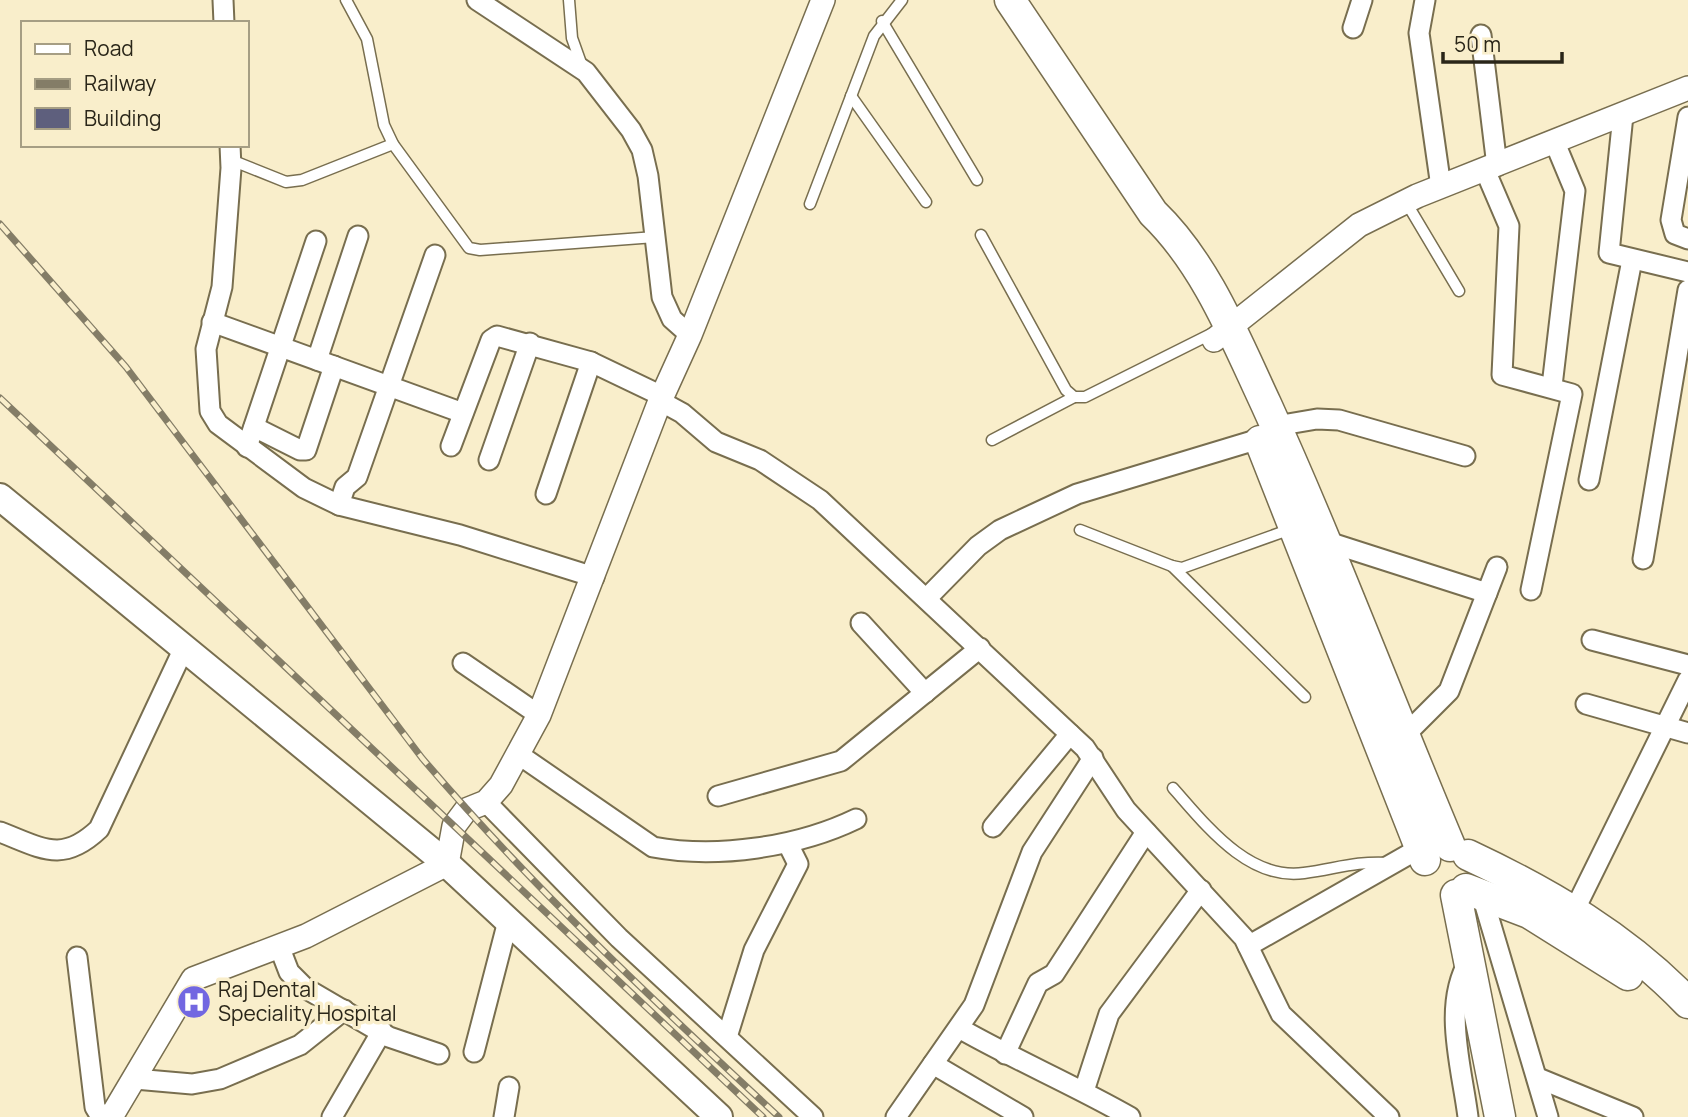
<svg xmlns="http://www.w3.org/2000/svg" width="1688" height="1117" viewBox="0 0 1688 1117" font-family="Manrope,sans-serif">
<defs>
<pattern id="building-back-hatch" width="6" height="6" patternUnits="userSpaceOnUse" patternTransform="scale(1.75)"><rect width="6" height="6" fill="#5e5f7d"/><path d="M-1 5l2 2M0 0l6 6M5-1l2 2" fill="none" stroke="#76778c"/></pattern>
<filter id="shadow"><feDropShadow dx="-5" dy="5" stdDeviation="0" flood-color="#0004"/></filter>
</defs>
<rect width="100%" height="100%" fill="#f9eecb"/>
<path fill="url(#building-back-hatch)" filter="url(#shadow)" d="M 189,987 L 208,995 L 200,1015 L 181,1007 Z"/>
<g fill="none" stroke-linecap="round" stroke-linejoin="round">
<g stroke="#786e4f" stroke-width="13">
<g id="service">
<path d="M 346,0 L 367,39 L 384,125 L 393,144 L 469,248 L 480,250 L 655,237"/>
<path d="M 569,0 L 572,38 L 582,66"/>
<path d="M 882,21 L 977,180"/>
<path d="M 851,96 L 926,202"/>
<path d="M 231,160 L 286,182 L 302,180 L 393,144"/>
<path d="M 1406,202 L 1459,291"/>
<path d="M 810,204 L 874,36 L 902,0"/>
<path d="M 981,235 L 1066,390 L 1074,397 L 1085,397 L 1211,334"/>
<path d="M 992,440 L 1074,397"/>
<path d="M 1080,530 L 1172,566 L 1182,568 L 1291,529"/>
<path d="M 1172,566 L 1305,697"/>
<path d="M 1173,788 C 1205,824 1248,881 1304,873 C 1336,869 1354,861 1389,863"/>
</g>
</g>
<g stroke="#786e4f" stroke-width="23">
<g id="minor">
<path d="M 223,0 L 224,23"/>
<path d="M 477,0 L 586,72 L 631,130 L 642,150 L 648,176 L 662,297 L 672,319 L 690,335"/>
<path d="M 1425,0 L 1419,33 L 1441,187"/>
<path d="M 1353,28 L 1362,0"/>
<path d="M 1481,35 L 1497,166"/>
<path d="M 1623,115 L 1609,253 L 1688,272"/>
<path d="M 1688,117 L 1671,220 L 1675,234 L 1688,239"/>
<path d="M 230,145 L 231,168 L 222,287 L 206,349 L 210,411 L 218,424 L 304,488 L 339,505 L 460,535 L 594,577"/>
<path d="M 1485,170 L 1509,226 L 1502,375 L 1572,394 L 1531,590"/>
<path d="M 212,322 L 463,413"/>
<path d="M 317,360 L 358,236"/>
<path d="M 1552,386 L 1575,191 L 1555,143"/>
<path d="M 660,401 L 682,413 L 716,442 L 760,460 L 820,500 L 1085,748 L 1126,810 L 1244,938 L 1281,1014 L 1389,1117"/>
<path d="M 1276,426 L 1317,419 L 1339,420 L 1465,456"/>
<path d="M 254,427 L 300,450 L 306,450 L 334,366"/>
<path d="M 451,446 L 491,340 L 497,336 L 591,362 L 662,396"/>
<path d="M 247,447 L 316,241"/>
<path d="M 489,460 L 530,343"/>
<path d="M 1589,480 L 1632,260"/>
<path d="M 546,494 L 591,362"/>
<path d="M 339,505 L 345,487 L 357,477 L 435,255"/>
<path d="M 1325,541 L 1487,593"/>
<path d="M 1643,559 L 1688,290"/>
<path d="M 927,598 L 978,546 L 1000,530 L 1077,494 L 1259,439"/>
<path d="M 861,623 L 925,693"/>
<path d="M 1592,640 L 1688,665"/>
<path d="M 463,663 L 539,715"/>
<path d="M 1586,704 L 1688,733"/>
<path d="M 1404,736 L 1449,691 L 1497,567"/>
<path d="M 518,754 L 653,847 C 717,859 798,847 856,819"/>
<path d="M 718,796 L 841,761 L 980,648"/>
<path d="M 486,802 L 619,938 L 813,1117"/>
<path d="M 993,827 L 1070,734"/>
<path d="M 0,832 C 42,848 62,864 99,829 L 184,648"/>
<path d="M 1482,895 L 1548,1117"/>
<path d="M 1574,911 L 1688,680"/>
<path d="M 279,946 L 289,972 L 305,988 L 389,1037 L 439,1054"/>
<path d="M 1248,946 L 1420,848"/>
<path d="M 77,957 L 95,1107 L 101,1117"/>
<path d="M 959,1028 C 1015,1060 1074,1085 1130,1117"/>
<path d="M 727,1037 L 754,950 L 798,864 L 788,844"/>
<path d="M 474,1052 L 508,921"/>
<path d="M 1005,1054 L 1038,983 L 1054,974 L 1146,832"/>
<path d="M 933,1064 L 1023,1117"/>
<path d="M 1538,1078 L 1633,1117"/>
<path d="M 135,1079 L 192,1084 L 220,1079 L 300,1045 L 344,1010"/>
<path d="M 1084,1091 L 1109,1014 L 1201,890"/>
<path d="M 332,1117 L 382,1031"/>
<path d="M 504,1117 L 509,1087"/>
<path d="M 896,1117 L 974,1005 L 1032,852 L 1093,758"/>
<path d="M 1468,1117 C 1462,1068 1442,1006 1469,961"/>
</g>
</g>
<g stroke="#786e4f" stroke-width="26">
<g id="tertiary">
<path d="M 1214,340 L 1359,225 L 1417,196 L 1688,88"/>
<path d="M 111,1117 L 193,979 L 306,936 L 447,864 L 454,826 L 466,810 L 486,802 L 501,785 L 539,715 L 660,401 L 690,335 L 823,0"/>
</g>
</g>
<g stroke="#786e4f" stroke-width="30">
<path id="secondary" d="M 0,497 L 447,864 L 719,1117"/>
</g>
<g stroke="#786e4f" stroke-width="33">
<g id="primary">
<path d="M 1010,0 L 1153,213 C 1206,264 1235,338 1266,404 C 1332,549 1388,699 1450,846"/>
<path d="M 1260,441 L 1425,860"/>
<path d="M 1468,855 C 1549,893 1626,938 1688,1003"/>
<path d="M 1466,889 L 1529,913 L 1628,975"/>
<path d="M 1456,895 L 1500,1117"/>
</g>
</g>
<use href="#service" stroke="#fff" stroke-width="10"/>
<use href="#minor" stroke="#fff" stroke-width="19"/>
<use href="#tertiary" stroke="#fff" stroke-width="23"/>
<use href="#secondary" stroke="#fff" stroke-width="26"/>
<use href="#primary" stroke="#fff" stroke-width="30"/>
<g stroke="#847d67" stroke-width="7">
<g id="rail">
<path d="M 0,224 L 126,367 L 422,758 C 532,887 655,1002 779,1117"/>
<path d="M 0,398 L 763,1117"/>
</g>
</g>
<use href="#rail" stroke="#f9eecb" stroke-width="4.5" stroke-dasharray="13" stroke-linecap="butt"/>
</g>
<defs>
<g id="hospital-disc" transform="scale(1.75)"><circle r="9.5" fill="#7267e1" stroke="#f9eecb"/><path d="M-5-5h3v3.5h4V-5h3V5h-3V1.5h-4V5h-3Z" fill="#fff"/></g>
</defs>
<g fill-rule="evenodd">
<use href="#hospital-disc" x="194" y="1002"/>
</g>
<g text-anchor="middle" stroke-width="7" stroke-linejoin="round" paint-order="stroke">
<g font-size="21" fill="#2a2619" stroke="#f9eecb" text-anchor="start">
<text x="218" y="997">Raj Dental<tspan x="218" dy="24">Speciality Hospital</tspan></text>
</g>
</g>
<rect x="21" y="21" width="228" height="126" fill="#f9eecb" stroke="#a69e84" stroke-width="2"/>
<rect x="35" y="44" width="35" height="10" fill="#ffffff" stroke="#a69e84" stroke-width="2"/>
<text x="84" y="56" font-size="21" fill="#2a2619">Road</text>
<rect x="35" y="79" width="35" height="10" fill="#847d67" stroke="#a69e84" stroke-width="2"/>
<text x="84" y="91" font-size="21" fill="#2a2619">Railway</text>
<rect x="35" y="108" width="35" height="21" fill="#5e5f7d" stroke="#a69e84" stroke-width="2"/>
<text x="84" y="126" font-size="21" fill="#2a2619">Building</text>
<path d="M1443 52v10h119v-10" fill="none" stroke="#2a2619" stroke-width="3.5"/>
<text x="1454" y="52" font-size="21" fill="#2a2619" stroke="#f9eecb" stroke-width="5" paint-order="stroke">50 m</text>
</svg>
